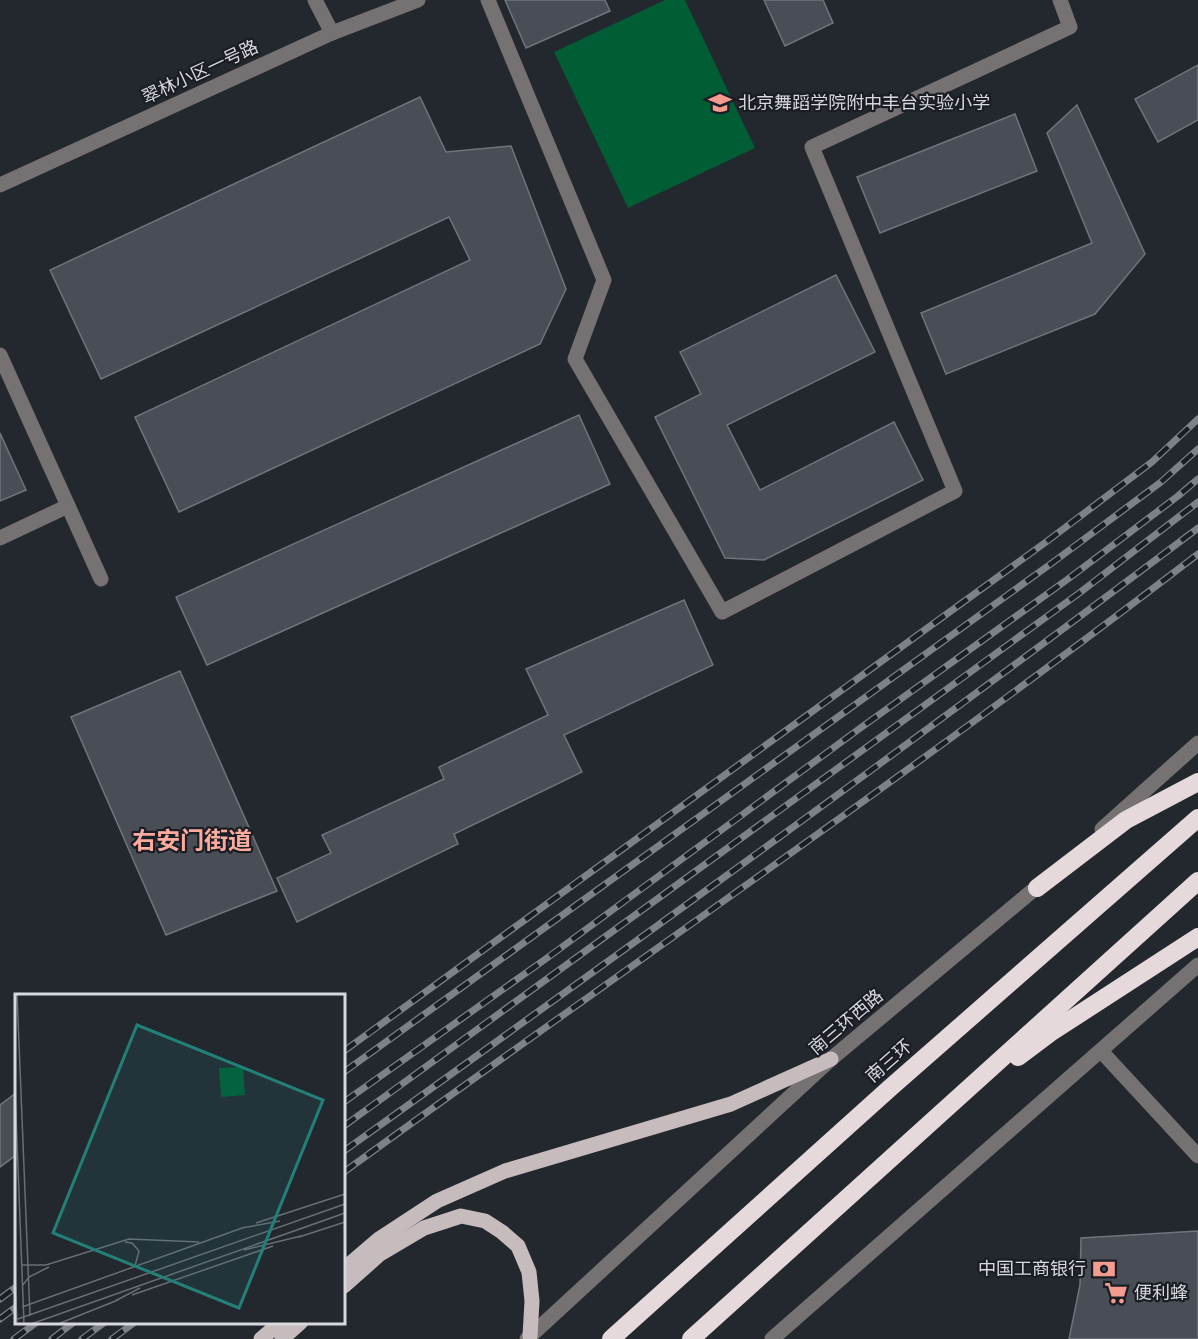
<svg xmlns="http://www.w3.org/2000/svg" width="1198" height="1339" viewBox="0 0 1198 1339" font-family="'Titillium Web','Noto Sans SC',sans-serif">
<rect width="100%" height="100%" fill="#23272e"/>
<path fill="#005d34" d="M 665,0 L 685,0 L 755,148 L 628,208 L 554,52 Z"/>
<g fill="#494d55" stroke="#70747d" stroke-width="1.5">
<path d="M 505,0 L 605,0 L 610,11 L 526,48 Z"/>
<path d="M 764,0 L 823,0 L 833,23 L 785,46 Z"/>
<path d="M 1198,65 L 1198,120 L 1158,142 L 1135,99 Z"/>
<path d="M 420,97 L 446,152 L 511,146 L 566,289 L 540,344 L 179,512 L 135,417 L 470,260 L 449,217 L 101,379 L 50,270 Z"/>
<path d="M 1077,105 L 1145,254 L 1095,314 L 946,374 L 921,313 L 1092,243 L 1047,133 Z"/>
<path d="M 1015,114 L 1037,171 L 880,233 L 857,177 Z"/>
<path d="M 836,275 L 875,352 L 727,425 L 760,490 L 894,422 L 923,480 L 764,560 L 725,558 L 655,417 L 701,394 L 680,352 Z"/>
<path d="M 579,415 L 610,484 L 207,665 L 176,597 Z"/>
<path d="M 0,433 L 26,490 L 0,501 Z"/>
<path d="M 684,600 L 713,665 L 564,735 L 582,772 L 454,834 L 458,844 L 297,922 L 277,878 L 331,853 L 322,835 L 444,779 L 439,767 L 548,715 L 526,669 Z"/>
<path d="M 180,671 L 277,891 L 166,935 L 71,717 Z"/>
<path d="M 16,1093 L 16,1155 L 0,1167 L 0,1105 Z"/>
<path d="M 1198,1231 L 1198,1339 L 1069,1339 L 1080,1285 L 1081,1238 Z"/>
</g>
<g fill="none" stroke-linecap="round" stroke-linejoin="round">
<g stroke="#767172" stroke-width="15">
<path d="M 315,0 L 332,33"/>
<path d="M 488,0 L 604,280 L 575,359 L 722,612 L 955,491 L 812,147 L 1070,27 L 1060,0"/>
<path d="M 0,185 L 332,33 L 418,0"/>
<path d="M 0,355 L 101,579"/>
<path d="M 0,538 L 68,506"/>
<path d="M 1102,829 L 1198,743"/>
<path d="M 1101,1051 L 1198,1156"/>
<path d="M 527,1339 L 831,1059 L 1044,881"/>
<path d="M 772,1339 L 1198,965"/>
</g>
<g stroke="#c6bcbd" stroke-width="15">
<path d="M 344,1269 L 379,1239 L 437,1201 L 505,1171 L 731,1104 L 831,1059"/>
<path d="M 344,1286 L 380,1254 L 424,1228 L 461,1216 L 485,1221 L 502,1232 L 518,1246 L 529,1272 L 532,1301 L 530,1336"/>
<path d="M 261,1339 L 281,1322"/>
<path d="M 282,1339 L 301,1322"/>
</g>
<g stroke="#e6d9db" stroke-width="18">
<path d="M 1037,888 L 1126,820 L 1198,782"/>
<path d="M 1018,1057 L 1050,1033 L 1198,937"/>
<path d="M 611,1339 L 890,1088 L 1198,818"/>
<path d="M 691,1339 L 1198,881"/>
</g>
<g stroke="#7e8187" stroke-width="7">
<g id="rail">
<path d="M 344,1051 L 1046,542 L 1152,462 L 1198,419"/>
<path d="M 344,1072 L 1052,563 L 1161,482 L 1198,449"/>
<path d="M 344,1102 L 547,958 L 859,729 L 1068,579 L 1178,496 L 1198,479"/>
<path d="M 344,1126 L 1078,594 L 1198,502"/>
<path d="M 344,1151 C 630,946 916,740 1198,528"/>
<path d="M 344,1172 C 628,966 919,768 1198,554"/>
<path d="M 0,1299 L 16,1287"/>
<path d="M 0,1319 L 16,1307"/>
<path d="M 14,1339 L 37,1322"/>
<path d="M 52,1339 L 74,1322"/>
<path d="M 82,1339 L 105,1322"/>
<path d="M 112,1339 L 135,1322"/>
</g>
</g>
<use href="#rail" stroke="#1a1e24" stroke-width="4.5" stroke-dasharray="14" stroke-linecap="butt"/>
</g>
<defs>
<g id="school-bare" transform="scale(1.8)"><path d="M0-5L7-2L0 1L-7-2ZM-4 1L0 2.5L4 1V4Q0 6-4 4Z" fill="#f59c91" stroke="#1a1e24" stroke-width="2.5" paint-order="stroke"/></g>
<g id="bank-bare" transform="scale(1.8)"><path d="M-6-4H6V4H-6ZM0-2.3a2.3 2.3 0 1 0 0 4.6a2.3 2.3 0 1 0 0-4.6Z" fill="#f59c91" stroke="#1a1e24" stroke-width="2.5" paint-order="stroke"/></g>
<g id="supermarket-bare" transform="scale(1.8)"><path d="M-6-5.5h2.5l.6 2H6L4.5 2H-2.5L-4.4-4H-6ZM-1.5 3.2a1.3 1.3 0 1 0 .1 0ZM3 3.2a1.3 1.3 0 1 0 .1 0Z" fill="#f59c91" stroke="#1a1e24" stroke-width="2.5" paint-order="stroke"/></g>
</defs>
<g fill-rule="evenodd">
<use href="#school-bare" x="720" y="103"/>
<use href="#bank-bare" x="1104" y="1269"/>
<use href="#supermarket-bare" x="1116" y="1293"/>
</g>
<g text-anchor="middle" stroke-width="4.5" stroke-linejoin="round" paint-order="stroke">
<g font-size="18" fill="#d7d9de" stroke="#1a1e24">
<text transform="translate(200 72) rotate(-25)" y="6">翠林小区一号路</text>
<text transform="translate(846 1022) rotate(-40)" y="6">南三环西路</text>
<text transform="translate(889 1061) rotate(-41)" y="6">南三环</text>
</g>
<g font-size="18" fill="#d7d9de" stroke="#1a1e24" text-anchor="start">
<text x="738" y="109">北京舞蹈学院附中丰台实验小学</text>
<text x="1086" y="1275" text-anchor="end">中国工商银行</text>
<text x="1134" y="1299">便利蜂</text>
</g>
<g font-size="24" font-weight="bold" fill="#fdaa9f" stroke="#1a1e24">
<text x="192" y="849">右安门街道</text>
</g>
</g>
<g transform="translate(15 994)">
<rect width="330" height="330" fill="#23272e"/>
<path d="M 228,73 L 230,101 L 206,103 L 204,74 Z" fill="#005d34"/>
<path fill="none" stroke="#6b6e74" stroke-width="1.5" d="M 2,0 L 15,322M 0,96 L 9,330M 330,228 L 330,293M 241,229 L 330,200M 227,234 L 265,227M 284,243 L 330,228M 110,248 L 117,249 L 124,257 L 120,272M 229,256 L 286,242M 7,271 L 31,271 L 114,245 L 184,248M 0,282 L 2,330M 7,292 L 14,283 L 34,273M 117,301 L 258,252M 100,307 L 125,294M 7,313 L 230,233M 0,326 L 330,210M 16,330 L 330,219M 43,330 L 103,306"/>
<path fill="#238079" fill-opacity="0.15" stroke="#238079" stroke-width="3" d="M 122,31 L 308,106 L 224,314 L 38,239 Z"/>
<rect width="330" height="330" fill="none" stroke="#d7d9de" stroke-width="3"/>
</g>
</svg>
